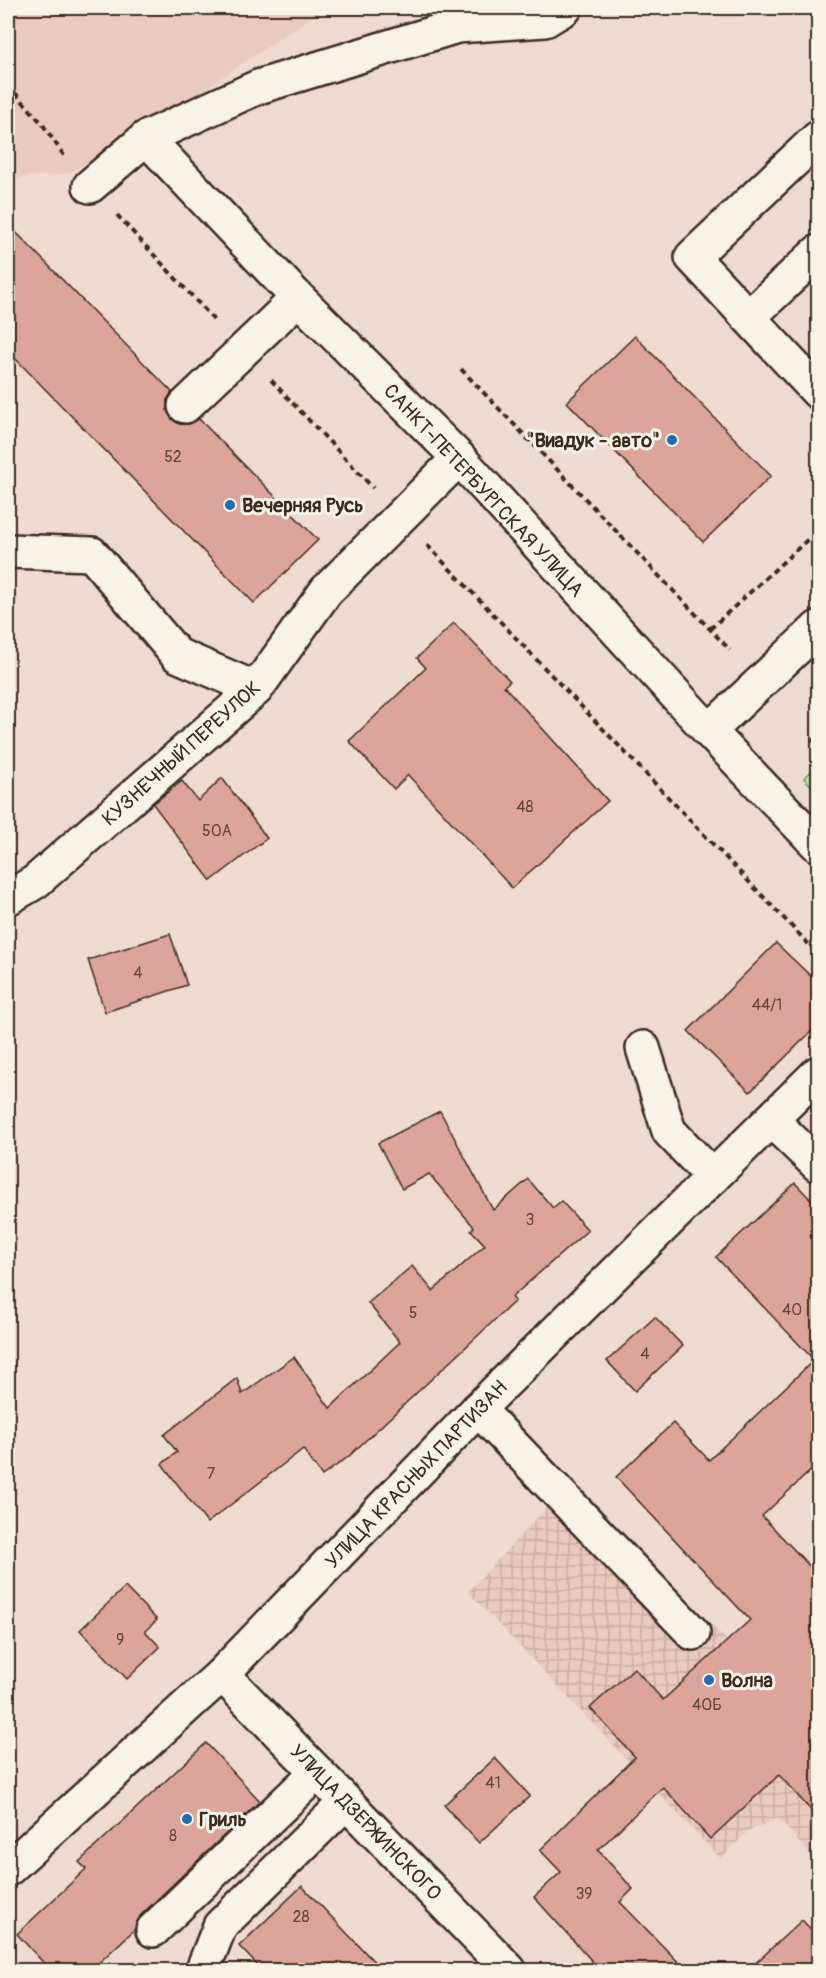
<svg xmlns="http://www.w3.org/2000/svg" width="826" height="1978" viewBox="0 0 826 1978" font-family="Pangolin,sans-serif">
<defs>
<pattern id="industrial-grid" width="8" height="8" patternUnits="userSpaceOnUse" patternTransform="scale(1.5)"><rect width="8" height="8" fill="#eacac1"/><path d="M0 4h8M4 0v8" fill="none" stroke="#caaea5"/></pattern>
</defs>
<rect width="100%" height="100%" fill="#efdbd1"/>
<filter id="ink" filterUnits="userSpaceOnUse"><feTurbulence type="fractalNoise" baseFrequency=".0167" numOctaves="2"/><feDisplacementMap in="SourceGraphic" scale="12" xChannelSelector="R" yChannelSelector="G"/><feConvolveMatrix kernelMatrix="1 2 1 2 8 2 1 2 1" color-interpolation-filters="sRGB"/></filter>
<g filter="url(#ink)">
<path fill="#eacac1" d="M 8,8 L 325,8 L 169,113 L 68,174 L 20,177 L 8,185 Z"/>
<path fill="url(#industrial-grid)" d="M 573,1479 L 727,1641 L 811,1564 L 818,1572 L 818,1864 L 778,1818 L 747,1832 L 721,1859 L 468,1592 Z"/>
<path fill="#b2e8aa" stroke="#768964" stroke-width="1.5" d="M 817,766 L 818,768 L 818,793 L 804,778 Z"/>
<g fill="#dda49b" stroke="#3b2a1e" stroke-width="1.5">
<path d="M 8,224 L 172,392 L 167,400 L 167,410 L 172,419 L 179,424 L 189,424 L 199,419 L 318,540 L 254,603 L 8,351 Z"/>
<path d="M 635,336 L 771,476 L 703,542 L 567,402 Z"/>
<path d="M 454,623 L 510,681 L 504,686 L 608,801 L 512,888 L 408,775 L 394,789 L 349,741 L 426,668 L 417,658 Z"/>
<path d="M 222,778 L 267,838 L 211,881 L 153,804 L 182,781 L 198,801 Z"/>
<path d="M 170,934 L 187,985 L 105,1012 L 88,960 Z"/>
<path d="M 776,943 L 819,984 L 819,1024 L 750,1092 L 688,1031 Z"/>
<path d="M 440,1111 L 493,1210 L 528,1179 L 553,1208 L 561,1201 L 588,1230 L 512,1297 L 515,1301 L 348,1457 L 322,1476 L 303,1449 L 207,1523 L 162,1464 L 177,1452 L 164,1435 L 237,1378 L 242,1394 L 294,1357 L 330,1408 L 400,1342 L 368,1303 L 412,1266 L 433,1291 L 485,1245 L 471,1230 L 474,1227 L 429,1174 L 402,1189 L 378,1143 Z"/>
<path d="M 795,1183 L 819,1208 L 819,1463 L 762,1516 L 819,1576 L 819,1819 L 779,1775 L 710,1839 L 663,1787 L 598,1850 L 633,1889 L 620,1902 L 687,1971 L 601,1971 L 534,1897 L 561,1872 L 540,1850 L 635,1757 L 590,1708 L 634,1668 L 663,1700 L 750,1620 L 616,1477 L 673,1423 L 709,1460 L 814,1360 L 716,1257 Z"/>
<path d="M 655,1317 L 683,1346 L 635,1391 L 607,1361 Z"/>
<path d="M 125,1587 L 157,1620 L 145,1631 L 160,1647 L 127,1679 L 80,1630 Z"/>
<path d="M 206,1743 L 260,1801 L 140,1916 L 135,1929 L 90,1971 L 51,1971 L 17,1934 L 86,1869 L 79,1862 Z"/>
<path d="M 495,1758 L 530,1796 L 479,1843 L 444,1805 Z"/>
<path d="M 302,1886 L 383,1971 L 263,1971 L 239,1946 Z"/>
<path d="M 802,1920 L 819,1938 L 819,1971 L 747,1971 Z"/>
</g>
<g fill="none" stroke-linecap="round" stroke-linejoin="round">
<g stroke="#3b2a1e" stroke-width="38">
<g id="minor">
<path d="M 146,138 L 298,298 L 459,458 L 709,731"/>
<path d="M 818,138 L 692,257 L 818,392"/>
<path d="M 90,186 L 146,138 L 258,87 L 457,26 L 545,20 L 565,8"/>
<path d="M 749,317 L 818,252"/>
<path d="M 185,406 L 298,298"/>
<path d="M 8,551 L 92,554 L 177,655 L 256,689"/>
<path d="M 8,898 L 35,882 L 256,689 L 326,591 L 459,458"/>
<path d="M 643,1048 L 669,1131 L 713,1177"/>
<path d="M 771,1120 L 818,1165"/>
<path d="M 478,1409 L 693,1633"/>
<path d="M 222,1674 L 509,1970"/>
<path d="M 8,1869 L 222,1674 L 478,1409 L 818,1073"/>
<path d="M 153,1930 L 317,1772"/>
<path d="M 206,1970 L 205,1964 L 220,1926 L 346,1802"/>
</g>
</g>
<g stroke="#3b2a1e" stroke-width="38">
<path id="major" d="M 818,628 L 709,731 L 818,845"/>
</g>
<g stroke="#3b2a1e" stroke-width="4" stroke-dasharray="6 4.5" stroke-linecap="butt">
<path d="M 8,85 L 41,122 L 65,157"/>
<path d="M 117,215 L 216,322"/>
<path d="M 461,369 L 730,650"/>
<path d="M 271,380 L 373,488"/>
<path d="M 427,545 L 818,954"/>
<path d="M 710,629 L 818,530"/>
<path d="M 812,739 L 818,746"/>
</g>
<use href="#minor" stroke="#f7f3e8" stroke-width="33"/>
<use href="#major" stroke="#f7f3e8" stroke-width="33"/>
</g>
</g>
<g fill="#1f6fb2" stroke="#f7f3e8" stroke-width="2">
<circle cx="672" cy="440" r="6"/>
<circle cx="230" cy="505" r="6"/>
<circle cx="709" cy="1680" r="6"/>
<circle cx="187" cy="1819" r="6"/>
</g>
<g text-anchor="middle" stroke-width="6" stroke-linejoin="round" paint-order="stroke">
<g font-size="16" fill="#64483d">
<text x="173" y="462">52</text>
<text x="525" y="812">48</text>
<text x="217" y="836">50А</text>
<text x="138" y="978">4</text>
<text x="767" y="1010">44/1</text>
<text x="530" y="1225">3</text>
<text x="792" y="1315">40</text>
<text x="413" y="1318">5</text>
<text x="645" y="1359">4</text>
<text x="211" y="1479">7</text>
<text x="120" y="1645">9</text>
<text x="707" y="1710">40Б</text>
<text x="493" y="1788">41</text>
<text x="173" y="1841">8</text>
<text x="584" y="1899">39</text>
<text x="301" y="1922">28</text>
</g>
<g font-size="20" font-weight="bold" fill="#3b2a1e" stroke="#f7f3e8" text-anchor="start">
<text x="660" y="447" text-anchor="end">"Виадук - авто"</text>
<text x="242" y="512">Вечерняя Русь</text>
<text x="721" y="1687">Волна</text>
<text x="199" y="1826">Гриль</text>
</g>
<g font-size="20" fill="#3b2a1e" stroke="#f7f3e8">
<text transform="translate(484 490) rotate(47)" y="7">САНКТ-ПЕТЕРБУРГСКАЯ УЛИЦА</text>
<text transform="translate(181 753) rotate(-42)" y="7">КУЗНЕЧНЫЙ ПЕРЕУЛОК</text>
<text transform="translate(416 1474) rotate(-46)" y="7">УЛИЦА КРАСНЫХ ПАРТИЗАН</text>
<text transform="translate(366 1822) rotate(46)" y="7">УЛИЦА ДЗЕРЖИНСКОГО</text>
</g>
</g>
<rect width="826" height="1978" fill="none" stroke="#f7f3e8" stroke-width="30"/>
<rect x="15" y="15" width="796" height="1948" fill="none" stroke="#3b2a1e" stroke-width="2" filter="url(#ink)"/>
</svg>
